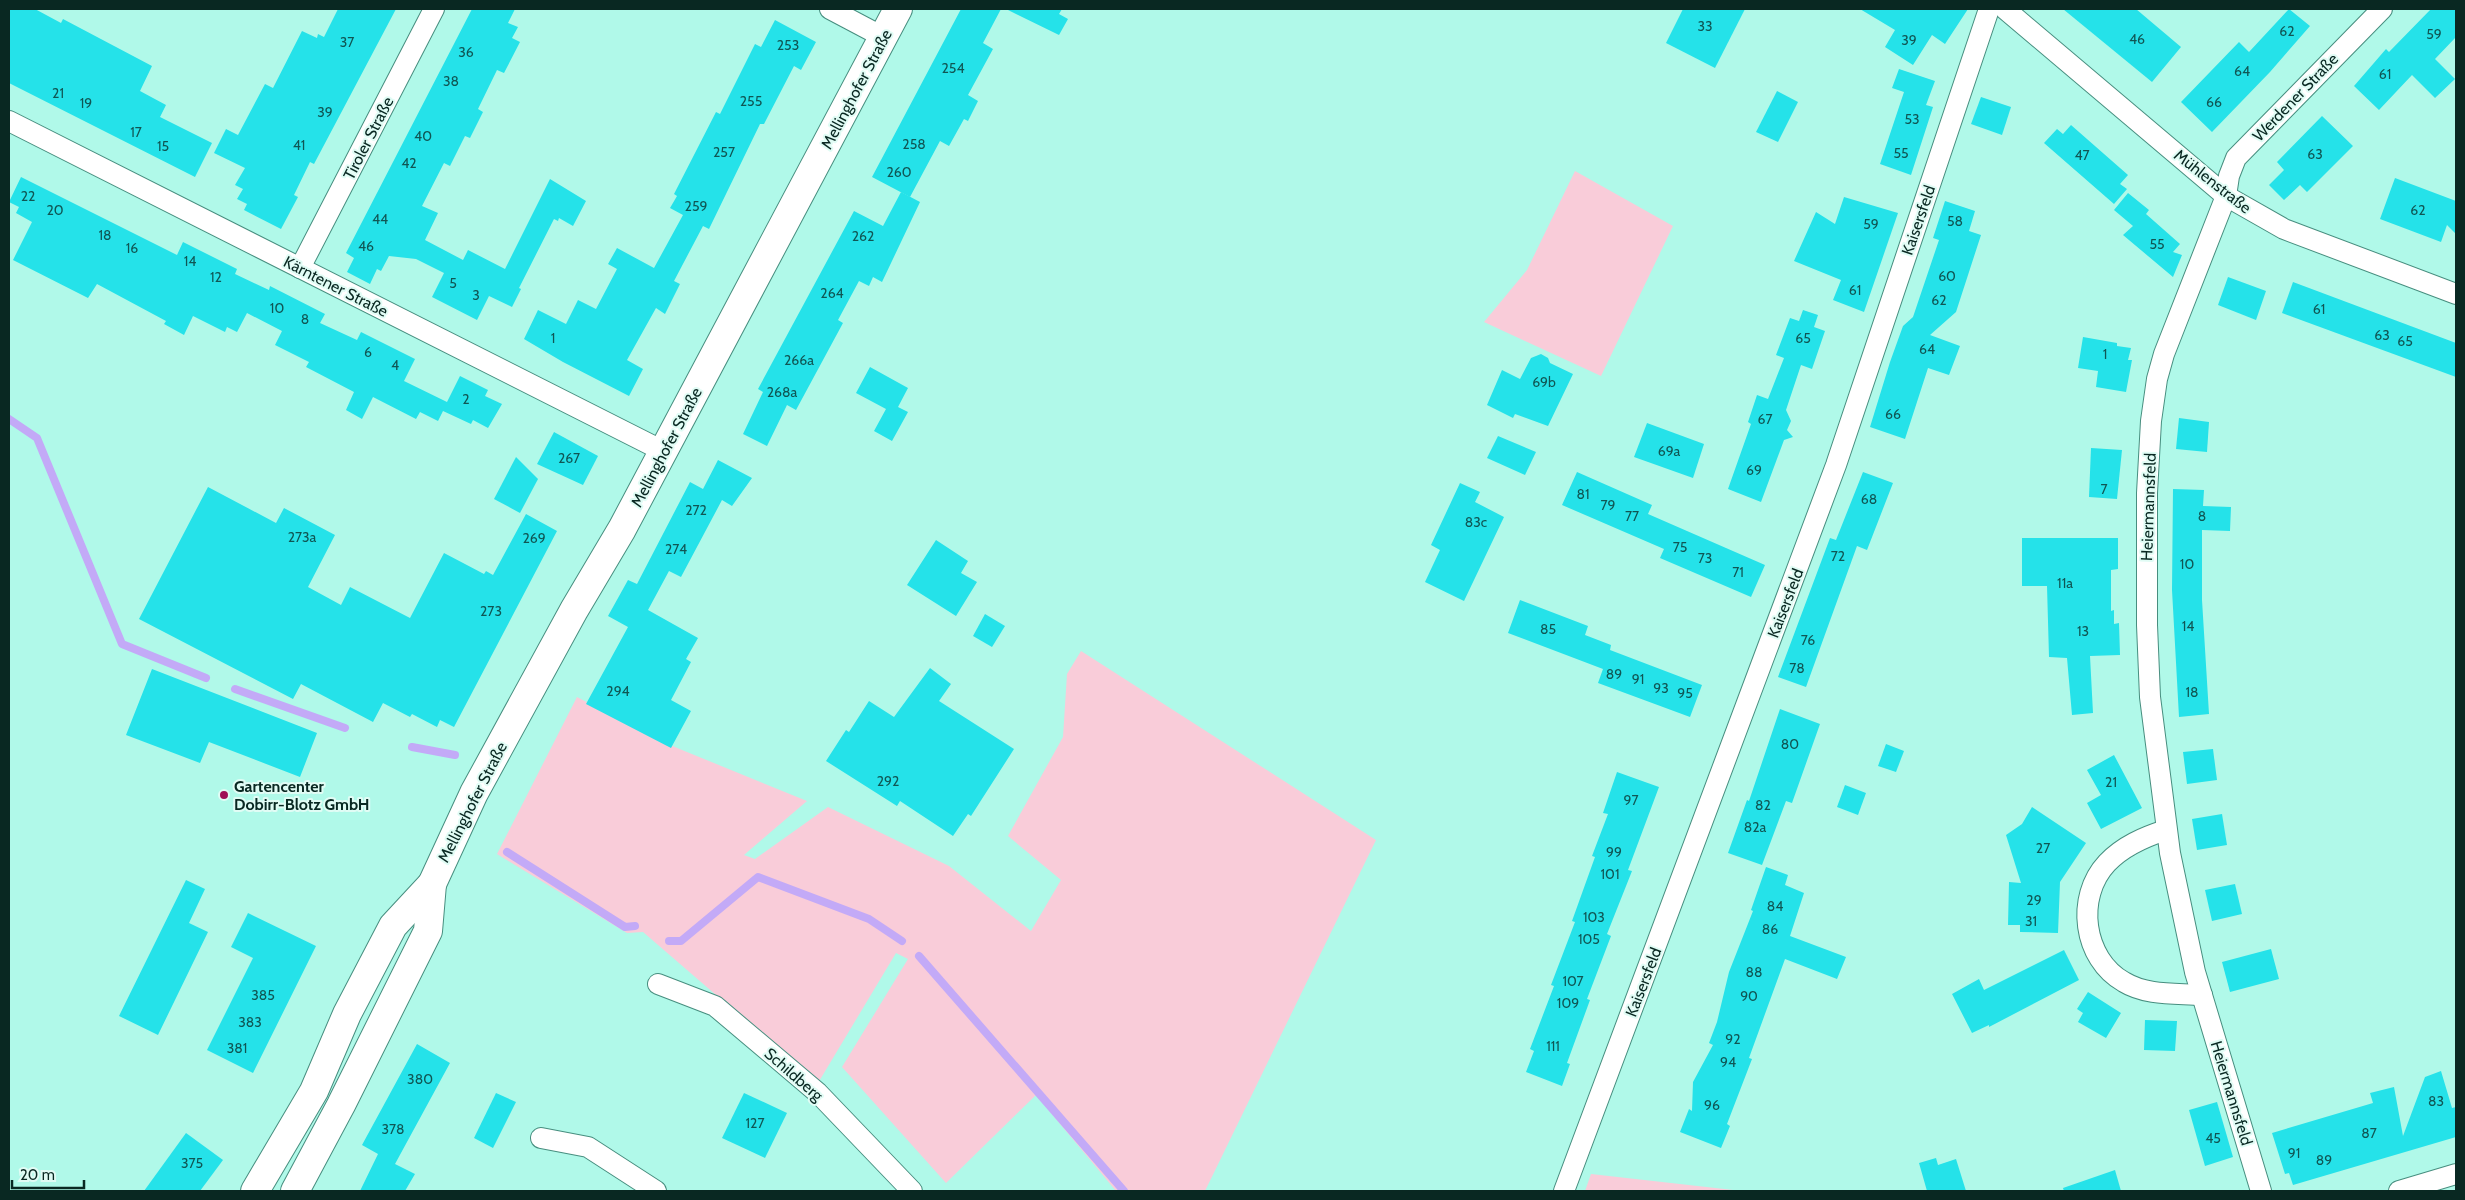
<svg xmlns="http://www.w3.org/2000/svg" width="2465" height="1200" viewBox="0 0 2465 1200" font-family="Cabin,sans-serif">
<rect width="100%" height="100%" fill="#b0f9e9"/>
<g fill="#f9ccd9">
<path d="M 1575,171 L 1673,226 L 1601,376 L 1484,322 L 1527,270 Z"/>
<path d="M 1081,651 L 1376,840 L 1205,1191 L 1116,1191 L 1036,1095 L 946,1183 L 842,1067 L 908,959 L 896,953 L 818,1083 L 643,932 L 627,933 L 497,854 L 577,697 L 660,741 L 807,801 L 744,855 L 755,859 L 828,807 L 949,866 L 1031,931 L 1061,880 L 1008,836 L 1063,737 L 1067,674 Z"/>
<path d="M 1591,1174 L 1742,1191 L 1585,1191 Z"/>
</g>
<g fill="none" stroke-linecap="round" stroke-linejoin="round">
<g stroke="#c3aaf7" stroke-width="8">
<path d="M 9,419 L 37,438 L 122,644 L 206,678"/>
<path d="M 235,689 L 345,728"/>
<path d="M 412,747 L 455,755"/>
<path d="M 507,852 L 625,927 L 635,926"/>
<path d="M 669,941 L 681,941 L 758,877 L 869,919 L 902,941"/>
<path d="M 919,956 L 1124,1191"/>
</g>
</g>
<g fill="#25e2e9">
<path d="M 9,9 L 35,9 L 61,23 L 63,19 L 152,66 L 140,91 L 166,105 L 160,117 L 212,143 L 195,177 L 9,83 Z"/>
<path d="M 338,9 L 396,9 L 314,164 L 310,162 L 294,195 L 298,197 L 281,229 L 244,210 L 247,204 L 237,199 L 243,189 L 235,185 L 245,168 L 214,153 L 226,129 L 238,135 L 265,84 L 273,88 L 302,31 L 317,38 L 318,34 L 324,37 Z"/>
<path d="M 472,9 L 515,9 L 508,23 L 518,27 L 512,38 L 520,42 L 504,73 L 497,70 L 478,109 L 483,112 L 470,138 L 465,136 L 450,166 L 444,163 L 422,206 L 438,213 L 425,240 L 463,260 L 468,250 L 505,269 L 550,179 L 586,201 L 573,226 L 559,218 L 558,221 L 554,219 L 519,288 L 521,289 L 512,307 L 489,296 L 477,320 L 432,297 L 444,273 L 416,259 L 389,256 L 381,271 L 377,269 L 370,284 L 347,272 L 354,258 L 346,253 Z"/>
<path d="M 961,9 L 1001,9 L 983,43 L 993,49 L 968,95 L 978,101 L 968,121 L 964,119 L 949,146 L 940,141 L 910,197 L 872,177 Z"/>
<path d="M 1006,9 L 1062,9 L 1059,14 L 1068,19 L 1059,35 Z"/>
<path d="M 1683,9 L 1745,9 L 1715,68 L 1666,43 Z"/>
<path d="M 1860,9 L 1968,9 L 1945,44 L 1932,35 L 1913,65 L 1885,47 L 1895,30 Z"/>
<path d="M 2063,9 L 2136,9 L 2181,47 L 2152,82 Z"/>
<path d="M 2289,9 L 2310,26 L 2270,72 L 2212,132 L 2181,102 L 2239,42 L 2249,52 Z"/>
<path d="M 2431,9 L 2456,9 L 2456,37 L 2435,59 L 2455,79 L 2435,98 L 2412,75 L 2379,110 L 2354,86 L 2386,49 L 2389,52 Z"/>
<path d="M 775,20 L 816,42 L 801,70 L 794,66 L 764,124 L 760,124 L 709,229 L 703,226 L 674,281 L 680,284 L 665,314 L 656,308 L 627,360 L 643,369 L 629,396 L 563,362 L 524,339 L 538,310 L 566,324 L 578,300 L 596,309 L 617,269 L 608,264 L 617,248 L 654,268 L 683,215 L 670,208 L 677,196 L 674,194 L 716,112 L 720,114 L 755,44 L 761,47 Z"/>
<path d="M 1899,69 L 1935,81 L 1926,105 L 1933,107 L 1911,175 L 1880,164 L 1904,92 L 1892,88 Z"/>
<path d="M 1777,91 L 1798,102 L 1778,142 L 1756,132 Z"/>
<path d="M 1981,97 L 2011,107 L 2002,135 L 1971,124 Z"/>
<path d="M 2322,116 L 2353,146 L 2307,192 L 2300,185 L 2284,200 L 2269,185 L 2284,170 L 2277,162 Z"/>
<path d="M 2071,125 L 2128,175 L 2120,184 L 2127,189 L 2114,204 L 2044,143 L 2057,129 L 2063,134 Z"/>
<path d="M 21,177 L 177,255 L 183,242 L 237,269 L 235,274 L 269,290 L 270,286 L 325,314 L 320,323 L 357,340 L 361,332 L 415,359 L 404,381 L 447,402 L 460,376 L 488,390 L 485,396 L 502,404 L 488,428 L 473,420 L 471,424 L 443,411 L 438,421 L 420,412 L 416,419 L 373,397 L 362,419 L 346,410 L 354,392 L 306,367 L 309,362 L 275,345 L 282,331 L 247,313 L 237,332 L 227,327 L 225,332 L 193,316 L 184,335 L 164,324 L 166,321 L 97,284 L 88,298 L 13,260 L 32,222 L 16,213 L 19,207 L 9,202 Z"/>
<path d="M 2395,178 L 2456,201 L 2456,234 L 2447,225 L 2441,242 L 2380,219 Z"/>
<path d="M 901,192 L 920,202 L 882,282 L 873,277 L 869,286 L 859,281 L 838,320 L 843,323 L 796,410 L 787,405 L 767,446 L 743,434 L 763,392 L 758,389 L 854,211 L 883,226 Z"/>
<path d="M 2128,193 L 2149,210 L 2146,214 L 2180,244 L 2173,252 L 2182,255 L 2173,277 L 2123,235 L 2133,226 L 2114,210 Z"/>
<path d="M 1844,197 L 1898,213 L 1864,312 L 1833,300 L 1841,280 L 1794,261 L 1816,212 L 1835,224 Z"/>
<path d="M 1945,201 L 1975,211 L 1969,231 L 1981,235 L 1956,312 L 1930,335 L 1960,346 L 1949,375 L 1928,368 L 1905,439 L 1870,427 L 1890,362 L 1903,326 L 1913,317 L 1939,240 L 1933,238 Z"/>
<path d="M 2228,277 L 2266,291 L 2256,320 L 2218,305 Z"/>
<path d="M 2293,282 L 2456,343 L 2456,377 L 2282,313 Z"/>
<path d="M 1803,310 L 1818,315 L 1814,327 L 1825,331 L 1812,369 L 1801,365 L 1786,410 L 1791,421 L 1787,430 L 1793,437 L 1784,440 L 1761,502 L 1728,489 L 1751,424 L 1748,422 L 1757,395 L 1768,399 L 1784,358 L 1776,355 L 1790,318 L 1799,321 Z"/>
<path d="M 2083,337 L 2117,343 L 2117,346 L 2131,348 L 2128,360 L 2132,360 L 2126,392 L 2096,387 L 2098,371 L 2078,368 Z"/>
<path d="M 1541,354 L 1548,358 L 1550,363 L 1573,374 L 1548,426 L 1515,414 L 1513,418 L 1487,405 L 1502,370 L 1520,379 L 1531,358 Z"/>
<path d="M 870,367 L 908,388 L 898,407 L 908,412 L 892,441 L 874,431 L 886,409 L 856,393 Z"/>
<path d="M 2179,418 L 2209,422 L 2207,452 L 2176,449 Z"/>
<path d="M 1647,423 L 1704,444 L 1693,478 L 1634,457 Z"/>
<path d="M 554,432 L 598,456 L 583,485 L 537,464 Z"/>
<path d="M 1498,436 L 1536,452 L 1525,475 L 1487,458 Z"/>
<path d="M 2091,448 L 2122,450 L 2117,499 L 2089,497 Z"/>
<path d="M 516,457 L 538,479 L 520,513 L 494,499 Z"/>
<path d="M 718,460 L 752,478 L 732,506 L 722,500 L 681,577 L 669,571 L 648,610 L 698,638 L 686,659 L 691,662 L 671,700 L 691,711 L 671,748 L 586,704 L 628,627 L 608,616 L 628,580 L 637,584 L 690,482 L 703,489 Z"/>
<path d="M 1577,472 L 1652,505 L 1648,514 L 1765,565 L 1751,597 L 1660,558 L 1664,549 L 1562,505 Z"/>
<path d="M 1863,472 L 1893,483 L 1867,550 L 1857,546 L 1806,687 L 1778,677 L 1830,538 L 1836,540 Z"/>
<path d="M 1460,483 L 1480,492 L 1475,502 L 1504,517 L 1464,601 L 1425,582 L 1440,550 L 1431,545 Z"/>
<path d="M 208,487 L 276,523 L 284,508 L 335,535 L 308,587 L 341,605 L 350,587 L 410,618 L 444,553 L 484,574 L 486,571 L 493,575 L 526,514 L 557,531 L 454,727 L 440,720 L 437,727 L 412,714 L 410,717 L 383,703 L 373,722 L 301,684 L 293,699 L 139,619 Z"/>
<path d="M 2173,489 L 2204,490 L 2203,506 L 2231,507 L 2230,531 L 2202,530 L 2202,600 L 2209,714 L 2179,717 L 2172,590 Z"/>
<path d="M 2022,538 L 2118,538 L 2118,569 L 2111,570 L 2111,611 L 2114,610 L 2114,624 L 2119,623 L 2120,655 L 2090,656 L 2093,713 L 2072,715 L 2067,658 L 2049,657 L 2047,586 L 2022,586 Z"/>
<path d="M 936,540 L 968,561 L 961,573 L 977,582 L 956,616 L 907,585 Z"/>
<path d="M 1520,600 L 1588,626 L 1585,635 L 1611,645 L 1610,650 L 1702,685 L 1690,717 L 1598,683 L 1603,669 L 1508,633 Z"/>
<path d="M 985,614 L 1005,626 L 992,647 L 973,636 Z"/>
<path d="M 930,668 L 951,684 L 939,701 L 1014,749 L 971,816 L 968,814 L 953,836 L 900,801 L 897,806 L 826,761 L 846,730 L 849,732 L 869,701 L 894,717 Z"/>
<path d="M 152,669 L 317,733 L 300,777 L 209,742 L 200,763 L 126,735 Z"/>
<path d="M 1780,709 L 1820,724 L 1792,803 L 1786,801 L 1762,865 L 1728,853 L 1747,800 L 1749,801 Z"/>
<path d="M 1886,744 L 1904,751 L 1896,772 L 1878,766 Z"/>
<path d="M 2213,749 L 2217,780 L 2187,784 L 2183,752 Z"/>
<path d="M 2114,755 L 2142,808 L 2101,829 L 2087,803 L 2101,795 L 2087,770 Z"/>
<path d="M 1617,772 L 1659,787 L 1628,870 L 1632,871 L 1607,934 L 1611,936 L 1587,999 L 1590,1000 L 1567,1063 L 1570,1064 L 1562,1086 L 1526,1072 L 1534,1051 L 1530,1049 L 1554,986 L 1551,985 L 1575,922 L 1572,921 L 1595,857 L 1592,856 L 1608,814 L 1603,813 Z"/>
<path d="M 1845,785 L 1866,793 L 1858,815 L 1837,807 Z"/>
<path d="M 2032,807 L 2086,843 L 2060,882 L 2058,933 L 2020,932 L 2020,925 L 2008,925 L 2009,882 L 2021,883 L 2006,835 L 2022,824 Z"/>
<path d="M 2222,814 L 2227,845 L 2197,850 L 2192,819 Z"/>
<path d="M 1766,867 L 1788,875 L 1785,885 L 1804,893 L 1790,936 L 1846,957 L 1837,979 L 1785,959 L 1749,1058 L 1752,1059 L 1727,1124 L 1730,1126 L 1721,1148 L 1680,1132 L 1689,1109 L 1692,1111 L 1693,1082 L 1713,1045 L 1709,1043 L 1717,1022 L 1729,972 L 1753,911 L 1751,910 Z"/>
<path d="M 186,880 L 205,889 L 189,923 L 208,932 L 158,1035 L 119,1016 Z"/>
<path d="M 2235,884 L 2242,914 L 2212,921 L 2205,890 Z"/>
<path d="M 248,913 L 316,946 L 253,1073 L 207,1050 L 253,958 L 231,947 Z"/>
<path d="M 2271,949 L 2279,979 L 2230,992 L 2222,962 Z"/>
<path d="M 2064,950 L 2079,980 L 1989,1027 L 1989,1025 L 1972,1033 L 1952,994 L 1979,979 L 1984,990 Z"/>
<path d="M 2088,992 L 2121,1013 L 2106,1038 L 2078,1022 L 2083,1013 L 2077,1009 Z"/>
<path d="M 2145,1020 L 2177,1021 L 2175,1051 L 2144,1050 Z"/>
<path d="M 417,1044 L 450,1063 L 395,1164 L 415,1174 L 405,1191 L 360,1191 L 378,1154 L 362,1145 Z"/>
<path d="M 2441,1071 L 2452,1108 L 2456,1107 L 2456,1137 L 2293,1185 L 2289,1173 L 2285,1174 L 2272,1133 L 2373,1103 L 2370,1093 L 2394,1087 L 2403,1136 L 2425,1077 Z"/>
<path d="M 496,1093 L 516,1102 L 493,1148 L 474,1138 Z"/>
<path d="M 744,1093 L 787,1113 L 765,1158 L 722,1138 Z"/>
<path d="M 2217,1102 L 2233,1157 L 2205,1166 L 2189,1110 Z"/>
<path d="M 186,1133 L 223,1160 L 200,1191 L 144,1191 Z"/>
<path d="M 1936,1158 L 1938,1165 L 1956,1159 L 1966,1191 L 1927,1191 L 1919,1163 Z"/>
<path d="M 2115,1170 L 2121,1191 L 2064,1191 L 2063,1188 Z"/>
</g>
<g fill="none" stroke-linecap="round" stroke-linejoin="round">
<g stroke="#478e7f" stroke-width="22">
<g id="minor">
<path d="M 830,9 L 883,37"/>
<path d="M 2005,9 L 2226,196 L 2284,229 L 2456,294"/>
<path d="M 9,121 L 663,451"/>
<path d="M 300,268 L 434,9"/>
<path d="M 2166,830 C 2144,837 2123,846 2107,863 C 2075,897 2083,959 2124,982 C 2147,996 2176,993 2202,995"/>
<path d="M 658,984 L 715,1006 L 818,1093 L 912,1191"/>
<path d="M 541,1138 L 588,1147 L 656,1191"/>
<path d="M 1564,1191 L 1836,465 L 1989,9"/>
<path d="M 2261,1191 L 2195,972 L 2170,853 L 2150,697 L 2147,625 L 2147,493 L 2151,421 L 2157,379 L 2164,354 L 2226,196 L 2229,176 L 2236,158 L 2382,9"/>
<path d="M 2399,1191 L 2456,1174"/>
</g>
</g>
<g stroke="#478e7f" stroke-width="30">
<g id="secondary">
<path d="M 255,1191 L 314,1091 L 347,1014 L 393,926 L 432,884 L 474,793 L 574,610 L 622,529 L 898,9"/>
<path d="M 295,1191 L 341,1105 L 428,931 L 432,884"/>
</g>
</g>
<use href="#minor" stroke="#fff" stroke-width="20"/>
<use href="#secondary" stroke="#fff" stroke-width="28"/>
</g>
<circle fill="#a00f57" stroke="#e1fcf5" stroke-width="2" cx="224" cy="795" r="5"/>
<g text-anchor="middle" stroke-width="4" stroke-linejoin="round" paint-order="stroke">
<g font-size="14" fill="#105654">
<text x="1705" y="31">33</text>
<text x="2287" y="36">62</text>
<text x="2434" y="39">59</text>
<text x="2137" y="44">46</text>
<text x="1909" y="45">39</text>
<text x="347" y="47">37</text>
<text x="788" y="50">253</text>
<text x="466" y="57">36</text>
<text x="953" y="73">254</text>
<text x="2242" y="76">64</text>
<text x="2385" y="79">61</text>
<text x="451" y="86">38</text>
<text x="58" y="98">21</text>
<text x="751" y="106">255</text>
<text x="2214" y="107">66</text>
<text x="86" y="108">19</text>
<text x="325" y="117">39</text>
<text x="1912" y="124">53</text>
<text x="136" y="137">17</text>
<text x="423" y="141">40</text>
<text x="914" y="149">258</text>
<text x="299" y="150">41</text>
<text x="163" y="151">15</text>
<text x="724" y="157">257</text>
<text x="1901" y="158">55</text>
<text x="2315" y="159">63</text>
<text x="2082" y="160">47</text>
<text x="409" y="168">42</text>
<text x="899" y="177">260</text>
<text x="28" y="201">22</text>
<text x="696" y="211">259</text>
<text x="55" y="215">20</text>
<text x="2418" y="215">62</text>
<text x="380" y="224">44</text>
<text x="1955" y="226">58</text>
<text x="1871" y="229">59</text>
<text x="105" y="240">18</text>
<text x="863" y="241">262</text>
<text x="2157" y="249">55</text>
<text x="366" y="251">46</text>
<text x="132" y="253">16</text>
<text x="190" y="266">14</text>
<text x="1947" y="281">60</text>
<text x="216" y="282">12</text>
<text x="453" y="288">5</text>
<text x="1855" y="295">61</text>
<text x="832" y="298">264</text>
<text x="476" y="300">3</text>
<text x="1939" y="305">62</text>
<text x="277" y="313">10</text>
<text x="2319" y="314">61</text>
<text x="305" y="324">8</text>
<text x="2382" y="340">63</text>
<text x="553" y="343">1</text>
<text x="1803" y="343">65</text>
<text x="2405" y="346">65</text>
<text x="1927" y="354">64</text>
<text x="368" y="357">6</text>
<text x="2105" y="359">1</text>
<text x="799" y="365">266a</text>
<text x="395" y="370">4</text>
<text x="1544" y="387">69b</text>
<text x="782" y="397">268a</text>
<text x="466" y="404">2</text>
<text x="1893" y="419">66</text>
<text x="1765" y="424">67</text>
<text x="1669" y="456">69a</text>
<text x="569" y="463">267</text>
<text x="1754" y="475">69</text>
<text x="2104" y="494">7</text>
<text x="1583" y="499">81</text>
<text x="1869" y="504">68</text>
<text x="1608" y="510">79</text>
<text x="696" y="515">272</text>
<text x="1632" y="521">77</text>
<text x="2202" y="521">8</text>
<text x="1476" y="527">83c</text>
<text x="302" y="542">273a</text>
<text x="534" y="543">269</text>
<text x="1680" y="552">75</text>
<text x="676" y="554">274</text>
<text x="1838" y="561">72</text>
<text x="1705" y="563">73</text>
<text x="2187" y="569">10</text>
<text x="1738" y="577">71</text>
<text x="2065" y="588">11a</text>
<text x="491" y="616">273</text>
<text x="2188" y="631">14</text>
<text x="1548" y="634">85</text>
<text x="2083" y="636">13</text>
<text x="1808" y="645">76</text>
<text x="1797" y="673">78</text>
<text x="1614" y="679">89</text>
<text x="1638" y="684">91</text>
<text x="1661" y="693">93</text>
<text x="618" y="696">294</text>
<text x="2192" y="697">18</text>
<text x="1685" y="698">95</text>
<text x="1790" y="749">80</text>
<text x="888" y="786">292</text>
<text x="2111" y="787">21</text>
<text x="1631" y="805">97</text>
<text x="1763" y="810">82</text>
<text x="1755" y="832">82a</text>
<text x="2043" y="853">27</text>
<text x="1614" y="857">99</text>
<text x="1610" y="879">101</text>
<text x="2034" y="905">29</text>
<text x="1775" y="911">84</text>
<text x="1594" y="922">103</text>
<text x="2031" y="926">31</text>
<text x="1770" y="934">86</text>
<text x="1589" y="944">105</text>
<text x="1754" y="977">88</text>
<text x="1573" y="986">107</text>
<text x="263" y="1000">385</text>
<text x="1749" y="1001">90</text>
<text x="1568" y="1008">109</text>
<text x="250" y="1027">383</text>
<text x="1733" y="1044">92</text>
<text x="1553" y="1051">111</text>
<text x="237" y="1053">381</text>
<text x="1728" y="1067">94</text>
<text x="420" y="1084">380</text>
<text x="2436" y="1106">83</text>
<text x="1712" y="1110">96</text>
<text x="755" y="1128">127</text>
<text x="393" y="1134">378</text>
<text x="2369" y="1138">87</text>
<text x="2213" y="1143">45</text>
<text x="2294" y="1158">91</text>
<text x="2324" y="1165">89</text>
<text x="192" y="1168">375</text>
</g>
<g font-size="16" fill="#092822" stroke="#e1fcf5">
<text transform="translate(856 89) rotate(-62)" y="6">Mellinghofer Straße</text>
<text transform="translate(2295 97) rotate(-46)" y="6">Werdener Straße</text>
<text transform="translate(368 138) rotate(-63)" y="6">Tiroler Straße</text>
<text transform="translate(2213 181) rotate(38)" y="6">Mühlenstraße</text>
<text transform="translate(1918 220) rotate(-71)" y="6">Kaisersfeld</text>
<text transform="translate(336 286) rotate(27)" y="6">Kärntener Straße</text>
<text transform="translate(666 447) rotate(-62)" y="6">Mellinghofer Straße</text>
<text transform="translate(2148 507) rotate(-88)" y="6">Heiermannsfeld</text>
<text transform="translate(1785 603) rotate(-69)" y="6">Kaisersfeld</text>
<text transform="translate(472 802) rotate(-63)" y="6">Mellinghofer Straße</text>
<text transform="translate(1643 982) rotate(-69)" y="6">Kaisersfeld</text>
<text transform="translate(794 1074) rotate(41)" y="6">Schildberg</text>
<text transform="translate(2232 1093) rotate(73)" y="6">Heiermannsfeld</text>
</g>
<g font-size="16" font-weight="bold" fill="#092822" stroke="#e1fcf5" text-anchor="start">
<text x="234" y="792">Gartencenter<tspan x="234" dy="18">Dobirr-Blotz GmbH</tspan></text>
</g>
</g>
<rect width="2465" height="1200" fill="none" stroke="#092822" stroke-width="20"/>
<path d="M12 1180v8h72v-8" fill="none" stroke="#092822" stroke-width="2.5"/>
<text x="20" y="1180" font-size="15" fill="#092822" stroke="#e1fcf5" stroke-width="4" paint-order="stroke">20 m</text>
</svg>
